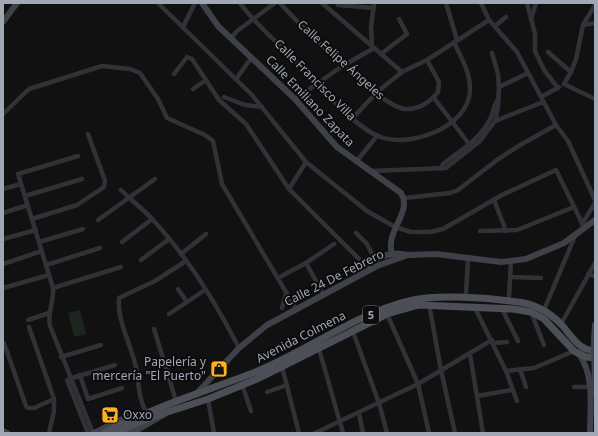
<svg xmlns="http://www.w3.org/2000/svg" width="598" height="436" viewBox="0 0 598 436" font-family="'Noto Sans',sans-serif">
<rect width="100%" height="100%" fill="#111112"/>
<path fill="#1d251e" d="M 80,310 L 86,334 L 74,337 L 68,313 Z"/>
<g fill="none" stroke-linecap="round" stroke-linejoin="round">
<g stroke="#313237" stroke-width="4.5">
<path d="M 158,3 L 252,95 L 306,162 L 367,211 L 395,227 L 411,232 L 430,232 L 443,229 L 502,195 L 556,170 L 582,223"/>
<path d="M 240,3 C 255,24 277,42 295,60 C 315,81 352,125 378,136 C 408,149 468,128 470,91 C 471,73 461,58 454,42"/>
<path d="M 280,3 C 300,25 379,105 404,109 C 418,110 430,102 438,92 L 439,82 L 427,60"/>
<path d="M 322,3 L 402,72"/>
<path d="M 446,3 L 457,40"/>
<path d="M 481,3 L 489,20 L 517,52 L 556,125 L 568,141 L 595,200"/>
<path d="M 527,3 L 535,34 L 535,51 L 544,70 L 558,88"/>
<path d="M 338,5 L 374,8"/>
<path d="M 531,19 L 536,3"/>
<path d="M 583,25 L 595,23"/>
<path d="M 495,26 L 506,17"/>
<path d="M 183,27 L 195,3"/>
<path d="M 231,38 L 237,31 L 275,3"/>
<path d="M 372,46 L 371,27 L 374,3"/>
<path d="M 548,52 L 571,72"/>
<path d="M 381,54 L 407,34 L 399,19"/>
<path d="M 174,74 L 187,57 L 192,59 L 219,100 L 246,124 L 289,189 L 366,266"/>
<path d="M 236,79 L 252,57"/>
<path d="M 564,84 L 571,72 L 576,59 L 583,25 L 595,5"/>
<path d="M 564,84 L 595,99"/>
<path d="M 499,87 L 528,73"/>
<path d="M 193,89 L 206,80"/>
<path d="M 224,97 L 245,105 L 262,107"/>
<path d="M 541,97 L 559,87"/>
<path d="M 434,98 L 469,144"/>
<path d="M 295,99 L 341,67 L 374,48"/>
<path d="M 3,114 L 29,89 L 102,66 L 130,69 L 140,73 L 158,99 L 167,118 L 205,135 L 213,141 L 222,184 L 296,309"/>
<path d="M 353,118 L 376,93 L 402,72 L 427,60 L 489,20"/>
<path d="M 495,121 L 543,102"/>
<path d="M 78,156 L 18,174 L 53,288 C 54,302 47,312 50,326 L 93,433"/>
<path d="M 356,162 L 377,136"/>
<path d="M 441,168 L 443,164 C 460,151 479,140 489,121 C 493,115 493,107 497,101"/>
<path d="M 371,171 L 446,168 L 480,141 L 495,121 L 498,107 L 499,87 L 498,74 L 492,53"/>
<path d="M 3,189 L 21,184"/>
<path d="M 289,189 L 306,162"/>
<path d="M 121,190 C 131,200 143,209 152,219 C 187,256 216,303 239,348"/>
<path d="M 25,196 L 82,179"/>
<path d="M 404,198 L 450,193 L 458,190 L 497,160 L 520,145 L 556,125"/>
<path d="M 494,200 L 506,231"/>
<path d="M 3,213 L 28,205"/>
<path d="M 32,219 L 77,205 L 104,187 L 105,181 L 88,134"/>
<path d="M 98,220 L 155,179"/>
<path d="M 582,224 L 595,203"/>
<path d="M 480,231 L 517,230 L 574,207"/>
<path d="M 356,233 L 367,244 L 375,260"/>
<path d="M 3,239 L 36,230"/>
<path d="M 39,242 L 83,229"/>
<path d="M 122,242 L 152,219"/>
<path d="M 181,254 L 206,234"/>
<path d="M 141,260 L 169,239"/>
<path d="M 306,263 L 324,295"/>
<path d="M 3,264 L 42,251"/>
<path d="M 46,265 L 100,248"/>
<path d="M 588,274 L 595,276"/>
<path d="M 510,277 L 541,278"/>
<path d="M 278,278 L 306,263 L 334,244"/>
<path d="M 3,288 L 49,275"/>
<path d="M 53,288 L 121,267"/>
<path d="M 178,289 L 187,302"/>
<path d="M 466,294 L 468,259"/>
<path d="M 509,296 L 511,261"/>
<path d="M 429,304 L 441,370 L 455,433"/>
<path d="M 474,306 L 506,371 L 517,401"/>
<path d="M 282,308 L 286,294"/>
<path d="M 502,309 L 518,341"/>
<path d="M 544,310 L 575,236"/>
<path d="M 531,312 L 544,345"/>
<path d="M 169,314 L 205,290"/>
<path d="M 387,314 L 418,384 L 429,433"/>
<path d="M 28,320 L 49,313"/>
<path d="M 561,324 L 595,263"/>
<path d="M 29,327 L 54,399 L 54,411 L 49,433"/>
<path d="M 154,329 L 176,401"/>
<path d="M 353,332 L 379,403 L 387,433"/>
<path d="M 4,343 L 26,406 L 28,408 L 34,408 L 54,399"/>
<path d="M 493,343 L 507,342"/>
<path d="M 319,349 L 343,433"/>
<path d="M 470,354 L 483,433"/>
<path d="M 61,357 L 101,345"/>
<path d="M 282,367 L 299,433"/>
<path d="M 520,369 L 526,387"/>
<path d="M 506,371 L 534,368 L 574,351"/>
<path d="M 80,375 L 88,399 L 122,388"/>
<path d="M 69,379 L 115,365"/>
<path d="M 67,380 L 88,433"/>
<path d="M 242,384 L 251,411"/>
<path d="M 574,387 L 589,387"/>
<path d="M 267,392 L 287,385"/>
<path d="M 477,396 L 511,390"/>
<path d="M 208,399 L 214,433"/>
<path d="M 146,412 C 138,397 139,384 136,367 C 131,344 117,322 119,298 L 155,281 L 186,261"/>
<path d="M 359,413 L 363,433"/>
<path d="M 315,433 L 418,384 L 492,340"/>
</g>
<g stroke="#3f4148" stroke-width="6">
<path d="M 202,3 L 218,26 L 295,99 L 337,147 L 401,193 C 413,212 385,231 392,253"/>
<path d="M 3,22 L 17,3"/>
<path d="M 360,272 C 373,258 389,251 408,255"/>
<path d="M 594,341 L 595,325"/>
<path d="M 579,354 C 595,376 590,408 590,433"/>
<path d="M 197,393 L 239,348 L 267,325 L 377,266 L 408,255 L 436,254 L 501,262 L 526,259 L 564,243 L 595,220"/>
<path d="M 3,431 L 7,433"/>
<path d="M 94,433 L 129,416 L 137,417"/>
<path d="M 124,433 L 135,427"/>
<path d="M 132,433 L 165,414"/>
</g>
<g stroke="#4d4f57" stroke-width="7">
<path d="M 104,433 C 152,408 203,392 253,373 C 307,352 355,313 413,300 C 440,294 490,298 518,302 C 535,304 549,312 561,324 C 571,335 578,350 595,351"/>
<path d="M 114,433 L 149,418 L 208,399 L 257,379 L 387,314 L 419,305 L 513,309 L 531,312 L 544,319 L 574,351 L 586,357 L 595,358"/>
</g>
<path stroke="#3f4148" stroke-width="6" d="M 594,341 L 595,394"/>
</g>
<defs>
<g id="shop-square" transform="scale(0.9)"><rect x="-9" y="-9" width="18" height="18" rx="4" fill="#fdb11e" stroke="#0c0c0d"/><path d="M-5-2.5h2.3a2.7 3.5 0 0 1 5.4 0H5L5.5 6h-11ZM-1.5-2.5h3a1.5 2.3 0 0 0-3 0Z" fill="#111"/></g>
<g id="supermarket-square" transform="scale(0.9)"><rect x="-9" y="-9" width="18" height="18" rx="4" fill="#fdb11e" stroke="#0c0c0d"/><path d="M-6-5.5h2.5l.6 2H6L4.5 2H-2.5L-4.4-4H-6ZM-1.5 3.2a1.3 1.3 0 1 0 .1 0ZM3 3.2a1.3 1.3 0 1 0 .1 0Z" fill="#111"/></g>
</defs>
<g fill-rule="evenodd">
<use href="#shop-square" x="219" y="369"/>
<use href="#supermarket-square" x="110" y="415"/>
</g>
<g text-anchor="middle" stroke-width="4" stroke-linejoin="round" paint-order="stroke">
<rect fill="#0c0c0d" stroke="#747882" stroke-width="1" x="363" y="306" width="16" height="18" rx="3"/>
<g font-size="11" font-weight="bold" fill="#a1a7b4">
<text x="371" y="319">5</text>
</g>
<g font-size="12" fill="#a1a7b4" stroke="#0c0c0d">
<text transform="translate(341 60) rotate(42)" y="4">Calle Felipe Ángeles</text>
<text transform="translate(315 80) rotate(45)" y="4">Calle Francisco Villa</text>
<text transform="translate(310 101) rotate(46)" y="4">Calle Emiliano Zapata</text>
<text transform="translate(334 278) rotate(-27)" y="4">Calle 24 De Febrero</text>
<text transform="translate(301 337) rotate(-27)" y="4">Avenida Colmena</text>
</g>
<g font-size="12" fill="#a1a7b4" stroke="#0c0c0d" text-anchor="end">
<text x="206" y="366">Papelería y<tspan x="206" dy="14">mercería "El Puerto"</tspan></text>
<text x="123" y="419" text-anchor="start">Oxxo</text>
</g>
</g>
<rect width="598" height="436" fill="none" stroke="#a1a7b4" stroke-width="8"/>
</svg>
